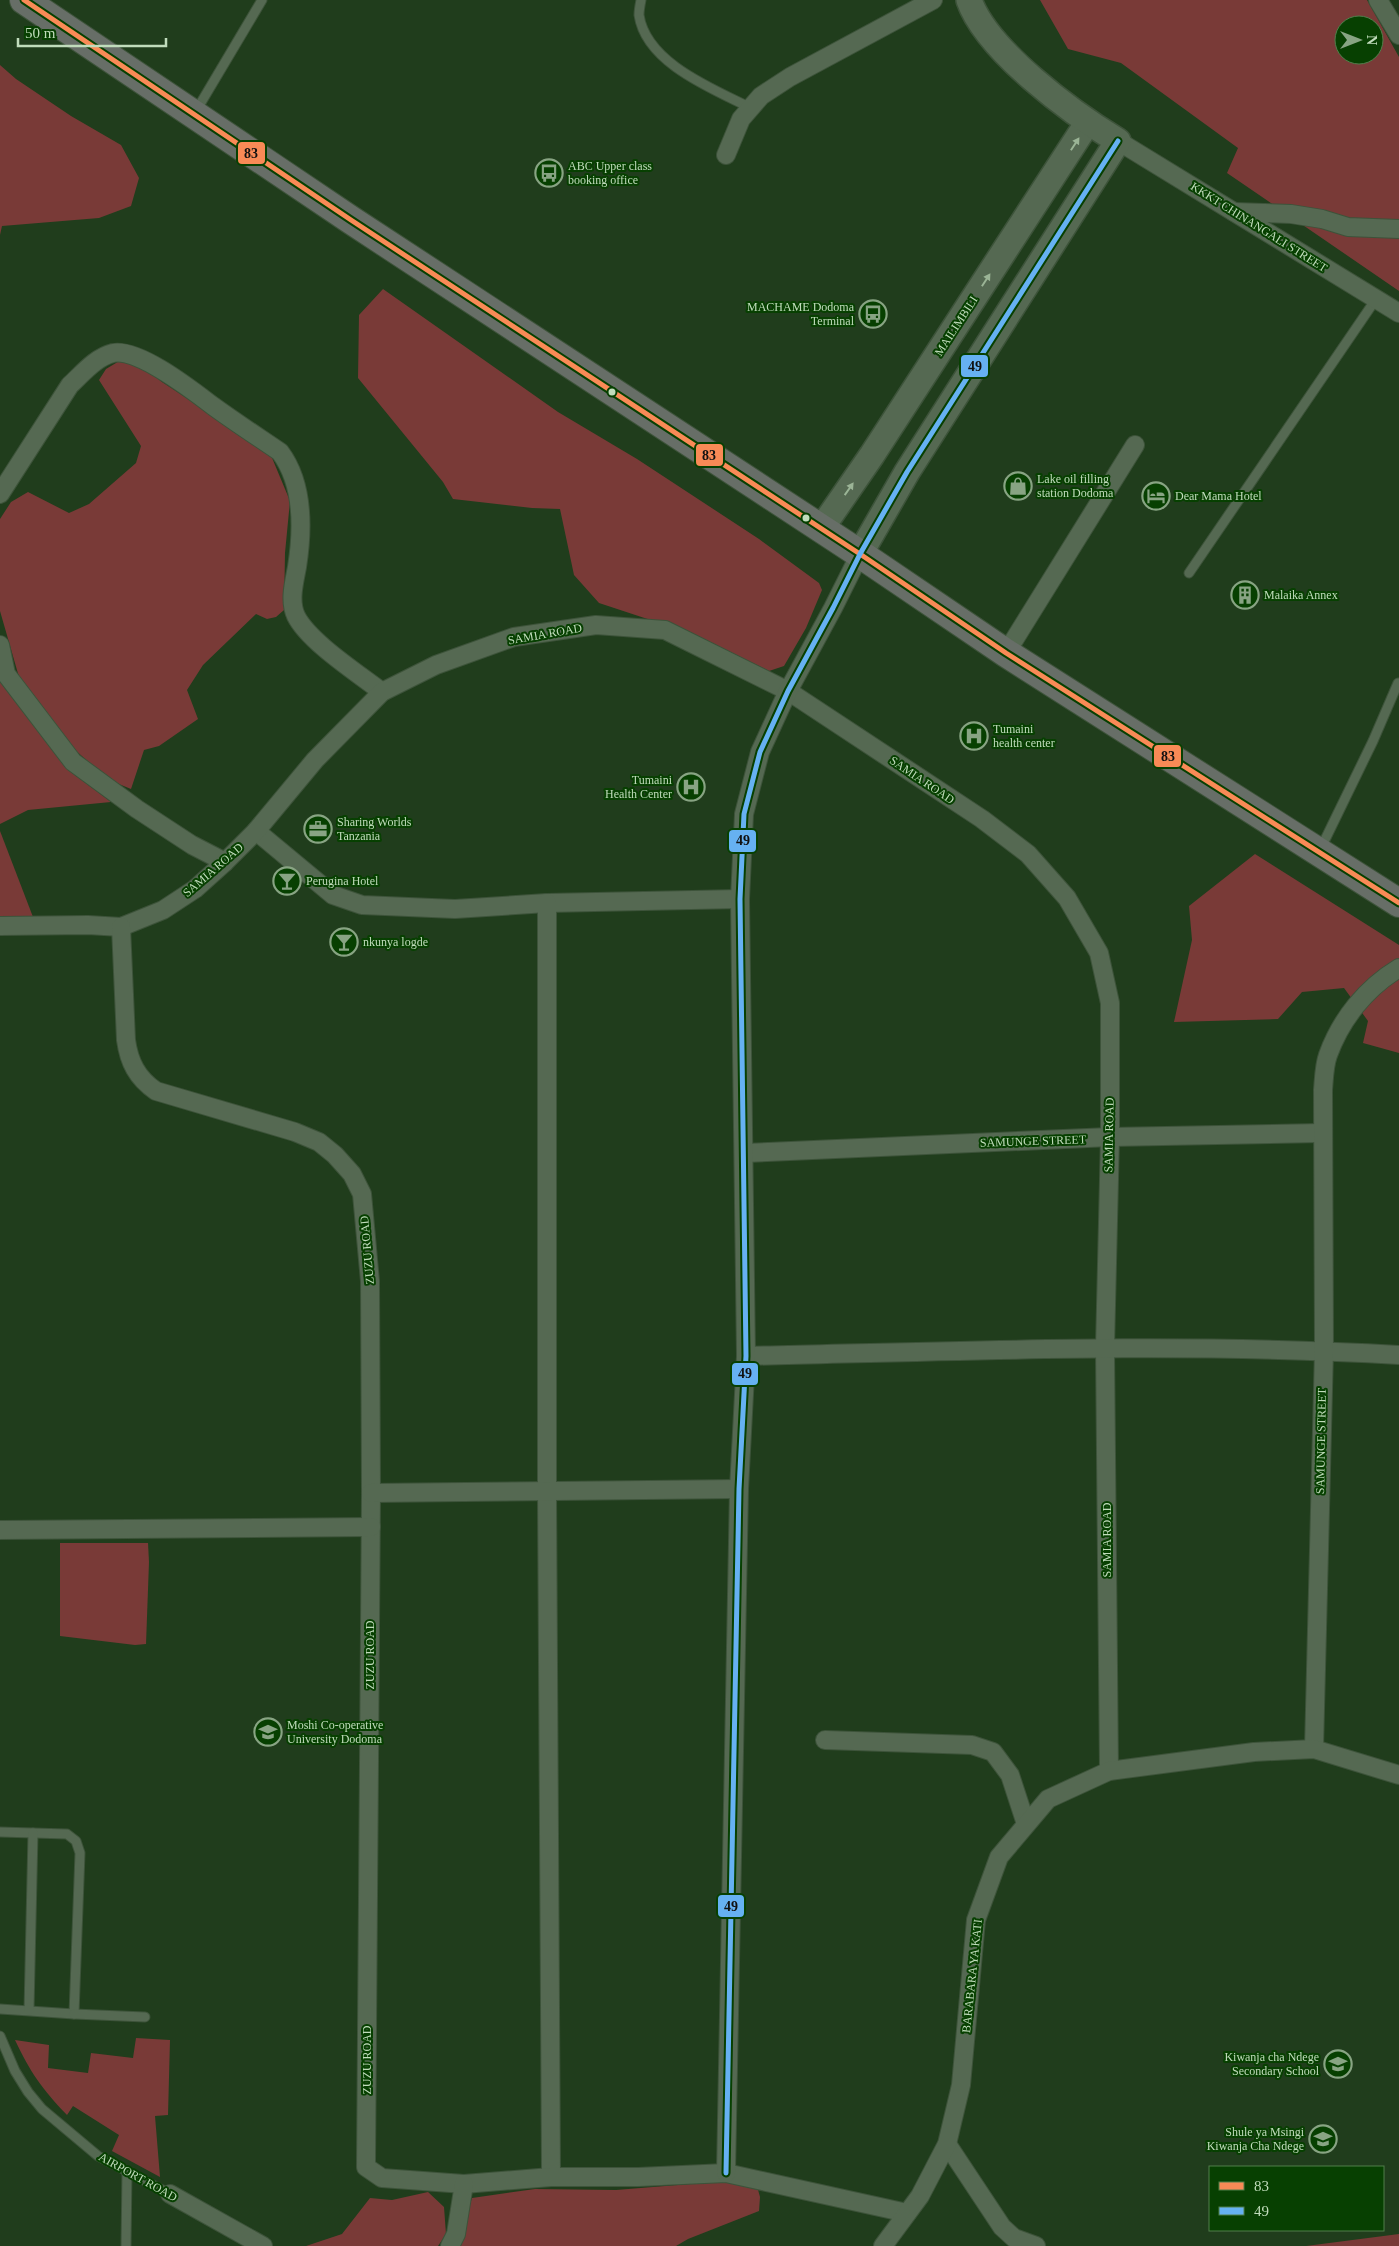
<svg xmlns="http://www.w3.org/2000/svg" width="1399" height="2246" viewBox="0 0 1399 2246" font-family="Georgia,serif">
<rect width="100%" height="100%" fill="#203d1c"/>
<g fill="#793a37" fill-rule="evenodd">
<path d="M 1040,0 L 1367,0 L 1399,57 L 1399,291 L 1227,173 L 1238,148 L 1121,63 L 1068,49 ZM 1344,25 L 1374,25 L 1374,55 L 1344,55 Z"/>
<path d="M 0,65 L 16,79 L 71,116 L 121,145 L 139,178 L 131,206 L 99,218 L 2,226 L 0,235 Z"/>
<path d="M 383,289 L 558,412 L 637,459 L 759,539 L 819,583 L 822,590 L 806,628 L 784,666 L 769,671 L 693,634 L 599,603 L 574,575 L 560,509 L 532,508 L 453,499 L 443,482 L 358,378 L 359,315 Z"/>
<path d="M 121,360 L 139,364 L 162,382 L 270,453 L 290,501 L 285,553 L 284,610 L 276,617 L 267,619 L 256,614 L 203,665 L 187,690 L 198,719 L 159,746 L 144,750 L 131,789 L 109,780 L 66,742 L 39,702 L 19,677 L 0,611 L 0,519 L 11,502 L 28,492 L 69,513 L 89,504 L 136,463 L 141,446 L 99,380 L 106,369 Z"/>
<path d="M 0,678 L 67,769 L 111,802 L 28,810 L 0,824 Z"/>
<path d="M 0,831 L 33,917 L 0,916 Z"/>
<path d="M 1255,854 L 1399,945 L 1399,1053 L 1363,1043 L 1368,1021 L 1344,988 L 1302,992 L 1278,1019 L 1174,1022 L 1192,940 L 1189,906 Z"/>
<path d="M 60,1543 L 148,1543 L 149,1562 L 146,1644 L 135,1645 L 60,1636 Z"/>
<path d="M 136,2038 L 170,2040 L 168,2115 L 155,2116 L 160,2177 L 112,2151 L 119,2135 L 73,2106 L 67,2115 C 42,2089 30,2072 15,2040 L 49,2045 L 48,2068 L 88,2073 L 91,2053 L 133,2058 Z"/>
<path d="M 727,2181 L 757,2186 L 760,2197 L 759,2211 L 688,2239 L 676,2246 L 456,2246 L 472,2198 L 535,2189 L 616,2190 Z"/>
<path d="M 428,2192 L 444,2207 L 446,2234 L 438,2246 L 306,2246 L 342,2234 L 370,2198 L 392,2200 Z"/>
<path d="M 1399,2234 L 1399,2246 L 1306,2246 Z"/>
</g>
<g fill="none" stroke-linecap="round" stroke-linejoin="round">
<g stroke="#3d533a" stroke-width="11">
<g id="lane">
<path d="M 641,0 C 640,5 639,11 639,15 C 646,63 713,89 751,108"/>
<path d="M 196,111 L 262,0"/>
<path d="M 1189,573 L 1376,299"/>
<path d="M 1320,850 L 1373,741 L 1398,683"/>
<path d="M 0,1832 L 67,1834 L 76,1841 L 80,1853 L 74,2014 L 0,2009"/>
<path d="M 29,2010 L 33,1833"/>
<path d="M 74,2014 L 145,2017"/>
<path d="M 0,2036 L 15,2071 L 28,2092 L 42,2109 L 98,2156 L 170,2194"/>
<path d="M 126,2246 L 127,2171"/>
</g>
</g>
<g stroke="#3d533a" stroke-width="20">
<g id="street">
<path d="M 1378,0 L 1399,35"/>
<path d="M 1118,141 L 1399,313"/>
<path d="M 726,155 L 741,119 L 761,96 L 790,77 L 933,0"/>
<path d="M 1234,212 L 1291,214 L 1322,219 L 1348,227 L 1399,229"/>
<path d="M 0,494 L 70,385 C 82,374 96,357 113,353 C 139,348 193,391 213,406 C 235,422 258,437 280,452 C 304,484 303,529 297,567 C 294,583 289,601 296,616 C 309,642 359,674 382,692"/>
<path d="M 0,645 L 6,674 L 73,762 L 137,809 L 192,845 L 225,862"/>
<path d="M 1006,653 L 1135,445"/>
<path d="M 256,831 L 333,895 L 362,905 L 455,909 L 547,903 L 740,899"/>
<path d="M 547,903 L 547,1490 L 551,2177"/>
<path d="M 0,926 L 88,925 L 121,927 L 163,910 L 195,889 L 225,862 L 256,831 L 315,760 L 382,692 L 436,665 L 514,637 L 596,625 L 665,630 L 788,691 L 982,819 L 1028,854 L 1067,898 L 1099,953 L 1110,1003 L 1110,1137 L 1105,1348 L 1109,1771"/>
<path d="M 121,927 L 126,1040 C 129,1062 137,1078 156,1091 L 295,1132 L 319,1142 L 335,1155 L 352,1174 L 362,1194 L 370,1281 L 371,1493 L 366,2167 L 382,2178 L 464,2184 L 551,2177 L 638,2177 L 726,2173 L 907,2213"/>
<path d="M 745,1153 L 1110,1137 L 1321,1133"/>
<path d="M 746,1356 C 963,1351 1182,1342 1399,1355"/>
<path d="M 371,1493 L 739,1489"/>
<path d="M 0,1530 L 371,1527"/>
<path d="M 825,1740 L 972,1745 L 993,1752 L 1010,1775 L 1026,1824"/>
<path d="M 1314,1749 L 1324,1350 L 1323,1090 C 1324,1079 1324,1066 1328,1055 C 1341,1019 1366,988 1399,968"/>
<path d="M 947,2144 L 1002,2227 L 1014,2238 L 1036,2246"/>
<path d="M 726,2173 L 739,1489 L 746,1356 L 740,899 L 744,814 L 760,752 L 788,691 L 833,608 L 860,554"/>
<path d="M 170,2194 L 263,2246"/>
<path d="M 450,2246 L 456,2234 L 464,2184"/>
<path d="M 883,2246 L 920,2196 L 947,2144 L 961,2085 L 976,1920 L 999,1857 L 1048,1799 L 1109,1771 L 1254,1752 L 1314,1749 L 1399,1775"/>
</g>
</g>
<g stroke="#3d533a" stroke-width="28">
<g id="secondary">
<path d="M 821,529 L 872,455 L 1088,122"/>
<path d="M 860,554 L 907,472 L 1118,141 C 1072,113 987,51 969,0"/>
</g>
</g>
<g stroke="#3d533a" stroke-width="30">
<path id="highway" d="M 24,0 L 351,220 L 860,554 L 1006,653 L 1399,903"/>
</g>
<use href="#lane" stroke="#556952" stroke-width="9"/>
<use href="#street" stroke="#556952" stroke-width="18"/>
<use href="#secondary" stroke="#556952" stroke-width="25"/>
<use href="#highway" stroke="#676e67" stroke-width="28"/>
<g stroke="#074001" stroke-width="9">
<path id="bus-1" d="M 24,0 L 351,220 L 860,554 L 1006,653 L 1399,903"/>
</g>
<g stroke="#074001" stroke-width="9">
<path id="bus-2" d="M 726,2173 L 739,1489 L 746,1356 L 740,899 L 744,814 L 760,752 L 788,691 L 833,608 L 860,554 L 907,472 L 1118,141"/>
</g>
<use href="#bus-1" stroke="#f98a56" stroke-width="5"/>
<use href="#bus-2" stroke="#66b1f2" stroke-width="5"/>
</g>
<defs><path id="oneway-solid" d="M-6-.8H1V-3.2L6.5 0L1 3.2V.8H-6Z" transform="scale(1.25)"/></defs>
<g fill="#9bb496">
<use href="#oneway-solid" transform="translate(1075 144) rotate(-57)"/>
<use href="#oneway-solid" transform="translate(986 280) rotate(-57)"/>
<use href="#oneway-solid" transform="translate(849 489) rotate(-55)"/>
</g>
<defs>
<g id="bus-ring" transform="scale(1.4375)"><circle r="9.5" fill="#074001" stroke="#88a483" stroke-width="1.5"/><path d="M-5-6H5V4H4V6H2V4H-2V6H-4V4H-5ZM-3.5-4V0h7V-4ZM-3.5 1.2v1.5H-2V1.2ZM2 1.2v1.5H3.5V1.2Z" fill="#88a483"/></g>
<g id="shop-ring" transform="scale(1.4375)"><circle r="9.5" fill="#074001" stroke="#88a483" stroke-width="1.5"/><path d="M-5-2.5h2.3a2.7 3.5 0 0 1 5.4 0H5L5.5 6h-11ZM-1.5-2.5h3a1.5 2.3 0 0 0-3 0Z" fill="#88a483"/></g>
<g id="hotel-ring" transform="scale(1.4375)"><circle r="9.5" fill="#074001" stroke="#88a483" stroke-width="1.5"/><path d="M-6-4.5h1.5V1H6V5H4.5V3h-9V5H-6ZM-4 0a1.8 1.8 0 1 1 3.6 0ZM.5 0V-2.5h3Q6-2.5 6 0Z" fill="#88a483"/></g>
<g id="building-ring" transform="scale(1.4375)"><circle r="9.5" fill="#074001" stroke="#88a483" stroke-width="1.5"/><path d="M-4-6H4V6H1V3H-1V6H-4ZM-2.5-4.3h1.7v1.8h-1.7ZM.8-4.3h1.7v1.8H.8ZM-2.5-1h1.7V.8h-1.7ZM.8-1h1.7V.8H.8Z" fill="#88a483"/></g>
<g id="hospital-ring" transform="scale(1.4375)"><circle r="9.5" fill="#074001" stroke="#88a483" stroke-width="1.5"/><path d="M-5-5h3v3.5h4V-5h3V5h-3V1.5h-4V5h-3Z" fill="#88a483"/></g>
<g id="office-ring" transform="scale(1.4375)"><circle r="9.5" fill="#074001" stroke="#88a483" stroke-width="1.5"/><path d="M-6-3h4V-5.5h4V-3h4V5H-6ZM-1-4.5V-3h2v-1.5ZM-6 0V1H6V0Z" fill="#88a483"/></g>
<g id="bar-ring" transform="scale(1.4375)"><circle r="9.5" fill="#074001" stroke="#88a483" stroke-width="1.5"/><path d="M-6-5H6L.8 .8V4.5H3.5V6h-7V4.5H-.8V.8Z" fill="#88a483"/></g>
<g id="university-ring" transform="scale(1.4375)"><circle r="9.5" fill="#074001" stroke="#88a483" stroke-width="1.5"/><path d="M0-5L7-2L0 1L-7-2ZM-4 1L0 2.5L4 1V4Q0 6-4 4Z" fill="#88a483"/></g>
<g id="school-ring" transform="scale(1.4375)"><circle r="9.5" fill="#074001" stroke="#88a483" stroke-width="1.5"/><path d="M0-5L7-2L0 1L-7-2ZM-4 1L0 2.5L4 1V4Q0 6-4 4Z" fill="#88a483"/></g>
</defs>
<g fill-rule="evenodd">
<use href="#bus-ring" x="549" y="173"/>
<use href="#bus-ring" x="873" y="314"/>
<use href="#shop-ring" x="1018" y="486"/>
<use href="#hotel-ring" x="1156" y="496"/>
<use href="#building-ring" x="1245" y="595"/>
<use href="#hospital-ring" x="974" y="736"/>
<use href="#hospital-ring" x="691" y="787"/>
<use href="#office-ring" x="318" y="829"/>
<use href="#bar-ring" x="287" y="881"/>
<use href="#bar-ring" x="344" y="942"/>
<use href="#university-ring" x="268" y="1732"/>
<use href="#school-ring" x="1338" y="2064"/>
<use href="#school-ring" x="1323" y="2139"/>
</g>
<g fill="#c0dcbb" stroke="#074001" stroke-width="2">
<circle cx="612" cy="392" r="4.5"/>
<circle cx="806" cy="518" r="4.5"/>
</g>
<g text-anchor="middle" stroke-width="4" stroke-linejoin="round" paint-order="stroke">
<g font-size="12" fill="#c0dcbb" stroke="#074001" text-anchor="start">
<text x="568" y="170">ABC Upper class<tspan x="568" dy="14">booking office</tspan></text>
<text x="854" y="311" text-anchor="end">MACHAME Dodoma<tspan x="854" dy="14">Terminal</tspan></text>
<text x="1037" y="483">Lake oil filling<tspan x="1037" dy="14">station Dodoma</tspan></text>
<text x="1175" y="500">Dear Mama Hotel</text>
<text x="1264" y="599">Malaika Annex</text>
<text x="993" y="733">Tumaini<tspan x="993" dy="14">health center</tspan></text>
<text x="672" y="784" text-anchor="end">Tumaini<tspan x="672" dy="14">Health Center</tspan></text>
<text x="337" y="826">Sharing Worlds<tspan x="337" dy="14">Tanzania</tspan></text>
<text x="306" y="885">Perugina Hotel</text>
<text x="363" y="946">nkunya logde</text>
<text x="287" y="1729">Moshi Co-operative<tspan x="287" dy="14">University Dodoma</tspan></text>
<text x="1319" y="2061" text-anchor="end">Kiwanja cha Ndege<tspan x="1319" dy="14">Secondary School</tspan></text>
<text x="1304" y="2136" text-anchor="end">Shule ya Msingi<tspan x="1304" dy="14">Kiwanja Cha Ndege</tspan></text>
</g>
<g font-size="12" fill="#c0dcbb" stroke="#074001">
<text transform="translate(1259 227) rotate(32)" y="4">KKKT CHINANGALI STREET</text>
<text transform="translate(956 326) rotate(-57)" y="4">MAILIMBILI</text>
<text transform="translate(545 634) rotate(-10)" y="4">SAMIA ROAD</text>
<text transform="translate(922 780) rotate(34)" y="4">SAMIA ROAD</text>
<text transform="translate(213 870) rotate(-41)" y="4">SAMIA ROAD</text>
<text transform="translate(1109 1135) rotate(-89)" y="4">SAMIA ROAD</text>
<text transform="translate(1033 1141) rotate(-2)" y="4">SAMUNGE STREET</text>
<text transform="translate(367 1250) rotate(-95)" y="4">ZUZU ROAD</text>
<text transform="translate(1321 1441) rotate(-89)" y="4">SAMUNGE STREET</text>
<text transform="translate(1107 1540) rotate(-90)" y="4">SAMIA ROAD</text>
<text transform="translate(370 1655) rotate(-90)" y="4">ZUZU ROAD</text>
<text transform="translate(972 1976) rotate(-84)" y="4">BARABARA YA KATI</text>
<text transform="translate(367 2060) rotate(-90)" y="4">ZUZU ROAD</text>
<text transform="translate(138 2177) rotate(29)" y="4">AIRPORT ROAD</text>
</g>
</g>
<g stroke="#074001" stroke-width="2">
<rect x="237" y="141" width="29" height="24" rx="5" fill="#f98a56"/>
<rect x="960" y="354" width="29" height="24" rx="5" fill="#66b1f2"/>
<rect x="695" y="443" width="29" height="24" rx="5" fill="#f98a56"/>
<rect x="1153" y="744" width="29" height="24" rx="5" fill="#f98a56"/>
<rect x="728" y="829" width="29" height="24" rx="5" fill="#66b1f2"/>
<rect x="731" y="1362" width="28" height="24" rx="5" fill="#66b1f2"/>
<rect x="717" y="1894" width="28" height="24" rx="5" fill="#66b1f2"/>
</g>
<g font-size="14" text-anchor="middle" font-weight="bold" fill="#111">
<text x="251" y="158">83</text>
<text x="975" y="371">49</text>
<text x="709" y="460">83</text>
<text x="1168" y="761">83</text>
<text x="743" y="845">49</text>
<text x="745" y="1378">49</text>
<text x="731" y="1911">49</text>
</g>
<rect x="1209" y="2166" width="175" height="65" fill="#074001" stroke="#517e4b"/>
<rect x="1219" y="2182" width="25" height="8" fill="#f98a56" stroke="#517e4b"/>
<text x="1254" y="2191" font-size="15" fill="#c0dcbb">83</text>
<rect x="1219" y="2207" width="25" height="8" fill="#66b1f2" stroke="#517e4b"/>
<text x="1254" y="2216" font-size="15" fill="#c0dcbb">49</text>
<g transform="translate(1359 40) rotate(90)"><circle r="24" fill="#074001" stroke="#517e4b"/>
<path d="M0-4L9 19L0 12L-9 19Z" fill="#88a483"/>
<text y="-8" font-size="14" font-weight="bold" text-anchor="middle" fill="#c0dcbb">N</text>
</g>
<path d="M18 38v8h148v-8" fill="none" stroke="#c0dcbb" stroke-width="2.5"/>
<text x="25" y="38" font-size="15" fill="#c0dcbb" stroke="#074001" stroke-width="4" paint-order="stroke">50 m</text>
</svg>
